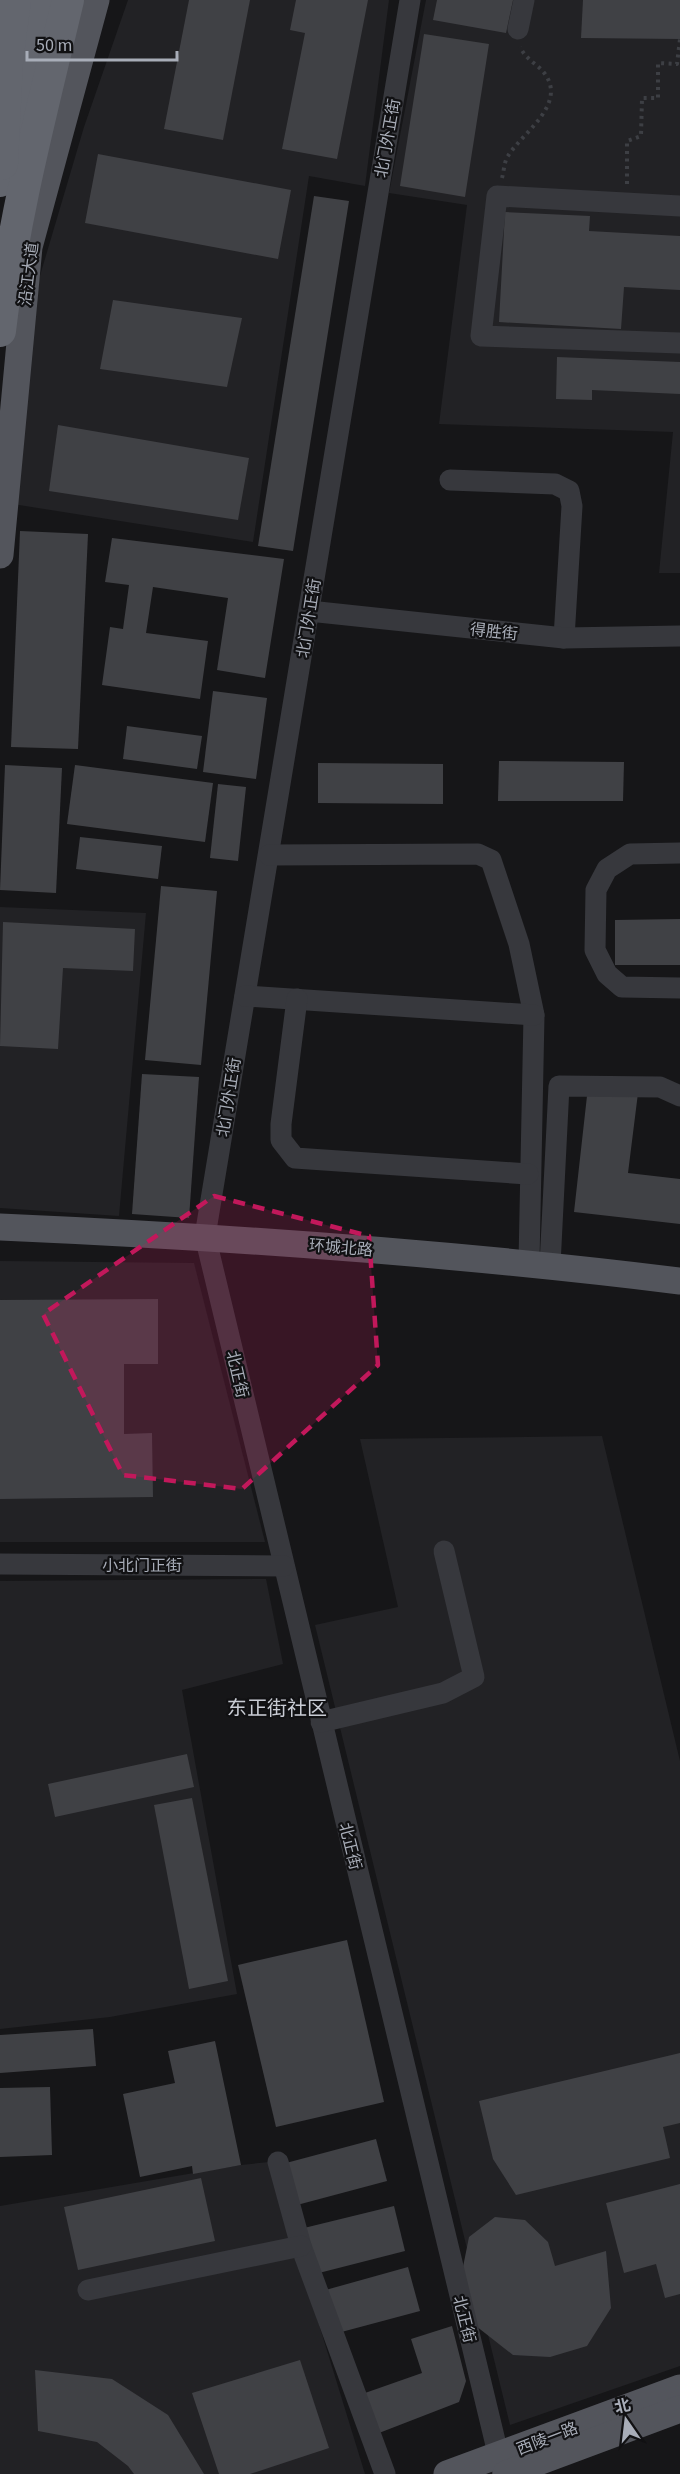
<svg xmlns="http://www.w3.org/2000/svg" width="680" height="2474" viewBox="0 0 680 2474" font-family="'Source Sans 3','Noto Sans SC',sans-serif">
<rect width="100%" height="100%" fill="#161618"/>
<g fill="#222225">
<path d="M 128,0 L 389,0 L 365,186 L 309,176 L 253,542 L 0,502 L 34,296 L 84,127 Z"/>
<path d="M 426,0 L 680,0 L 680,573 L 659,573 L 673,432 L 439,424 L 467,205 L 389,193 Z"/>
<path d="M 0,907 L 146,913 L 119,1216 L 0,1208 Z"/>
<path d="M 0,1261 L 194,1263 L 265,1542 L 0,1542 Z"/>
<path d="M 602,1436 L 680,1761 L 680,2366 L 510,2425 L 315,1625 L 398,1607 L 360,1439 Z"/>
<path d="M 266,1579 L 283,1664 L 182,1690 L 237,1994 L 110,2017 L 0,2029 L 0,1581 Z"/>
<path d="M 269,2162 L 365,2474 L 0,2474 L 0,2206 L 241,2165 Z"/>
</g>
<g fill="#404145">
<path d="M 189,0 L 250,0 L 223,140 L 164,129 Z"/>
<path d="M 296,0 L 368,0 L 337,159 L 282,149 L 305,33 L 290,30 Z"/>
<path d="M 437,0 L 513,0 L 506,33 L 433,20 Z"/>
<path d="M 583,0 L 680,0 L 680,39 L 581,38 Z"/>
<path d="M 424,34 L 489,44 L 465,197 L 400,186 Z"/>
<path d="M 98,154 L 291,190 L 278,259 L 85,223 Z"/>
<path d="M 314,196 L 349,201 L 293,551 L 258,546 Z"/>
<path d="M 505,212 L 590,216 L 589,231 L 680,236 L 680,290 L 624,287 L 621,329 L 499,322 Z"/>
<path d="M 113,300 L 242,318 L 227,387 L 100,369 Z"/>
<path d="M 557,357 L 680,362 L 680,394 L 592,390 L 592,400 L 556,399 Z"/>
<path d="M 58,425 L 249,458 L 238,520 L 49,491 Z"/>
<path d="M 20,531 L 88,534 L 78,749 L 11,747 Z"/>
<path d="M 112,538 L 284,559 L 265,678 L 217,670 L 228,598 L 153,587 L 146,633 L 208,641 L 200,699 L 102,685 L 110,627 L 123,629 L 129,585 L 105,582 Z"/>
<path d="M 213,691 L 267,698 L 256,779 L 203,772 Z"/>
<path d="M 127,726 L 202,736 L 197,769 L 123,759 Z"/>
<path d="M 499,761 L 624,762 L 623,801 L 498,801 Z"/>
<path d="M 318,763 L 443,764 L 443,804 L 318,803 Z"/>
<path d="M 5,765 L 62,768 L 56,893 L 0,890 Z"/>
<path d="M 75,765 L 213,783 L 205,842 L 67,824 Z"/>
<path d="M 218,784 L 246,787 L 238,861 L 210,858 Z"/>
<path d="M 80,837 L 162,846 L 158,879 L 76,869 Z"/>
<path d="M 161,886 L 217,891 L 201,1065 L 145,1060 Z"/>
<path d="M 680,919 L 680,965 L 615,965 L 615,920 Z"/>
<path d="M 3,922 L 135,929 L 133,971 L 63,968 L 58,1049 L 0,1046 Z"/>
<path d="M 142,1074 L 199,1077 L 189,1218 L 132,1214 Z"/>
<path d="M 588,1087 L 638,1093 L 628,1173 L 680,1179 L 680,1224 L 574,1212 Z"/>
<path d="M 158,1299 L 158,1364 L 124,1364 L 124,1434 L 152,1433 L 153,1497 L 0,1499 L 0,1300 Z"/>
<path d="M 187,1754 L 194,1787 L 55,1817 L 48,1784 Z"/>
<path d="M 192,1798 L 228,1981 L 189,1989 L 154,1805 Z"/>
<path d="M 347,1940 L 384,2102 L 276,2127 L 238,1965 Z"/>
<path d="M 93,2029 L 96,2066 L 0,2073 L 0,2035 Z"/>
<path d="M 215,2041 L 241,2165 L 193,2174 L 192,2166 L 140,2177 L 123,2094 L 175,2083 L 168,2051 Z"/>
<path d="M 680,2053 L 680,2123 L 663,2127 L 670,2158 L 516,2195 L 493,2159 L 479,2101 Z"/>
<path d="M 50,2087 L 52,2155 L 0,2157 L 0,2088 Z"/>
<path d="M 376,2139 L 387,2181 L 297,2205 L 286,2163 Z"/>
<path d="M 201,2178 L 215,2241 L 78,2270 L 64,2207 Z"/>
<path d="M 680,2184 L 680,2294 L 665,2298 L 656,2264 L 624,2273 L 606,2203 Z"/>
<path d="M 394,2206 L 405,2251 L 315,2274 L 304,2228 Z"/>
<path d="M 495,2217 L 525,2220 L 548,2242 L 555,2266 L 606,2251 L 611,2308 L 587,2346 L 550,2357 L 513,2355 L 476,2326 L 460,2282 L 469,2237 Z"/>
<path d="M 408,2267 L 420,2311 L 334,2334 L 322,2291 Z"/>
<path d="M 452,2326 L 466,2381 L 459,2402 L 379,2433 L 365,2393 L 422,2373 L 411,2339 Z"/>
<path d="M 300,2360 L 329,2448 L 250,2474 L 219,2474 L 192,2393 Z"/>
<path d="M 35,2370 L 112,2379 L 168,2415 L 204,2474 L 134,2474 L 128,2466 L 97,2442 L 38,2431 Z"/>
</g>
<g fill="none" stroke-linecap="round" stroke-linejoin="round">
<g stroke="#3d3f44" stroke-width="4" stroke-dasharray="3 4.5" stroke-linecap="butt">
<path d="M 502,178 C 504,171 504,162 508,156 C 522,133 567,105 545,74 C 538,64 527,61 520,47"/>
<path d="M 627,184 L 627,141 L 641,136 L 642,98 L 658,98 L 658,63 L 677,64 L 680,39"/>
</g>
<g stroke="#37383d" stroke-width="21">
<path d="M 410,0 L 205,1236 L 502,2470"/>
<path d="M 518,29 L 524,0"/>
<path d="M 680,206 L 497,196 L 481,336 L 680,343"/>
<path d="M 450,480 L 555,484 L 569,491 L 572,506 L 564,638"/>
<path d="M 309,611 L 564,638 L 680,636"/>
<path d="M 680,853 L 630,854 L 607,869 L 596,890 L 595,950 L 607,974 L 622,987 L 680,988"/>
<path d="M 269,855 L 478,854 L 491,860 L 519,944 L 534,1015 L 529,1262"/>
<path d="M 245,996 L 534,1015"/>
<path d="M 297,999 L 281,1124 L 281,1140 L 295,1158 L 528,1174"/>
<path d="M 550,1265 L 559,1086 L 660,1087 L 680,1096"/>
<path d="M 0,1564 L 284,1566"/>
<path d="M 321,1722 L 443,1693 L 474,1677 L 444,1551"/>
<path d="M 278,2162 L 301,2246 L 385,2474"/>
<path d="M 88,2290 L 301,2246"/>
</g>
<g stroke="#53555c" stroke-width="27">
<path d="M 0,555 L 29,247 L 96,0"/>
<path d="M 0,1227 C 228,1237 454,1253 680,1281"/>
<path d="M 447,2474 L 680,2388"/>
<path d="M 506,2474 L 680,2409"/>
</g>
<g stroke="#63666e" stroke-width="32">
<path d="M 0,181 L 2,164 L 43,0"/>
<path d="M 0,331 C 13,218 42,110 68,0"/>
</g>
<path stroke="#63666e" stroke-width="32" d="M 2,164 L 7,63 L 15,0"/>
</g>
<path fill="#c2185b" fill-opacity="0.2" stroke="#c2185b" stroke-width="4.5" stroke-dasharray="12 8" stroke-linejoin="round" d="M 214,1196 L 369,1236 L 378,1365 L 242,1489 L 123,1475 L 43,1314 Z"/>
<g text-anchor="middle" stroke-width="4.5" stroke-linejoin="round" paint-order="stroke">
<g font-size="16" fill="#a8adb8" stroke="#111113">
<text transform="translate(387 138) rotate(-80)" y="6">北门外正街</text>
<text transform="translate(28 274) rotate(-83)" y="6">沿江大道</text>
<text transform="translate(308 618) rotate(-81)" y="6">北门外正街</text>
<text transform="translate(494 631) rotate(6)" y="6">得胜街</text>
<text transform="translate(228 1097) rotate(-81)" y="6">北门外正街</text>
<text transform="translate(341 1247) rotate(5)" y="6">环城北路</text>
<text transform="translate(238 1374) rotate(77)" y="6">北正街</text>
<text x="142" y="1571">小北门正街</text>
<text transform="translate(351 1846) rotate(76)" y="6">北正街</text>
<text transform="translate(465 2319) rotate(76)" y="6">北正街</text>
<text transform="translate(547 2438) rotate(-21)" y="6">西陵一路</text>
</g>
<g font-size="20" fill="#c9ccd4" stroke="#111113">
<text x="277" y="1715">东正街社区</text>
</g>
</g>
<g transform="translate(626 2420) rotate(346)" stroke="#111113" stroke-width="4.5" paint-order="stroke">
<path d="M0-4.5L10 22L0 15L-10 22Z" fill="#a8adb8"/>
<text y="-9" font-size="16" font-weight="bold" text-anchor="middle" fill="#a8adb8">北</text>
</g>
<path d="M27 51v9h150v-9" fill="none" stroke="#a8adb8" stroke-width="3"/>
<text x="36" y="51" font-size="18" fill="#a8adb8" stroke="#111113" stroke-width="4.5" paint-order="stroke">50 m</text>
</svg>
